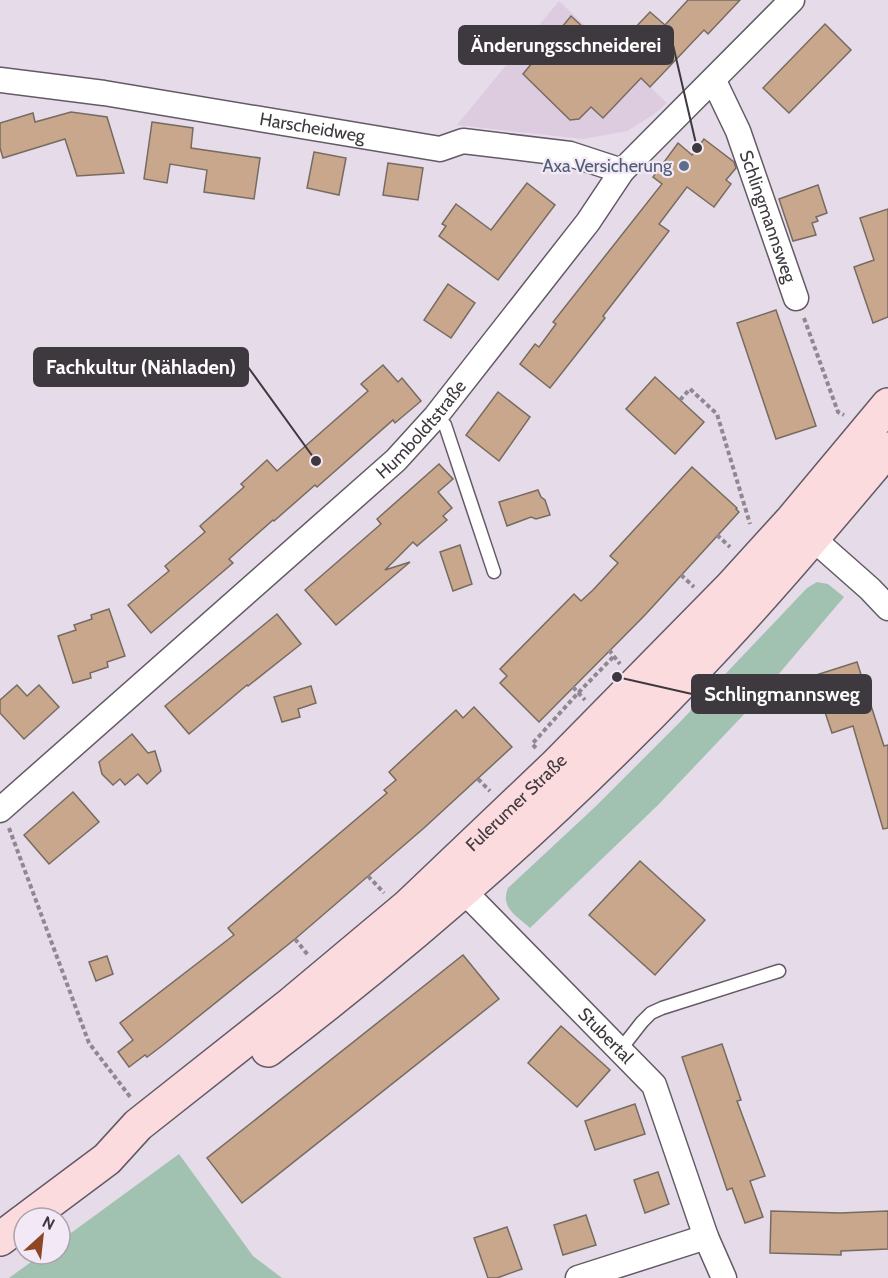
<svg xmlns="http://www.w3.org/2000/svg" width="888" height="1278" viewBox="0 0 888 1278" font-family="Cabin,sans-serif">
<rect width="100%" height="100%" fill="#e6dbe8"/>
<path fill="#ddccdf" d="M 559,1 L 667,103 L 653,115 L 627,131 L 583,139 L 457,125 Z"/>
<g fill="#a1c2b0">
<path d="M 817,582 L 828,584 L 844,597 L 750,708 L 658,805 L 530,928 C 516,915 500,908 508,888 L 595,807 L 680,722 L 807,588 Z"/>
<path d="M 179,1154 L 253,1256 L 282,1278 L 9,1278 L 42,1254 L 60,1254 L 60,1241 Z"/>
</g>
<g fill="#c8a78d" stroke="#776b61" stroke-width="1.5">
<path d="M 688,0 L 740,0 L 708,34 L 704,30 L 650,87 L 641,78 L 603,118 L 591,107 L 579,119 L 570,120 L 523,74 L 571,16 L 611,53 L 650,12 L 665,25 Z"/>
<path d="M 825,24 L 851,50 L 789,113 L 763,88 Z"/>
<path d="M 71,112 L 107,117 L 124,173 L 77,176 L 65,139 L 3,158 L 0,148 L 0,123 L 33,113 L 35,122 Z"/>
<path d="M 152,122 L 193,128 L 191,148 L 260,158 L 254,199 L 204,192 L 207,170 L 170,164 L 167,183 L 144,179 Z"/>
<path d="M 704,139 L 734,162 L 736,168 L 726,180 L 731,184 L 714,207 L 687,187 L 659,224 L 669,231 L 603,316 L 605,318 L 550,388 L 520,364 L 535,344 L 539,347 L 556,324 L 553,322 L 662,184 L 653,177 L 678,143 L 692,155 Z"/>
<path d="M 314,152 L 346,158 L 339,195 L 307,188 Z"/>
<path d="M 388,163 L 423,168 L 418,200 L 383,195 Z"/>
<path d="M 527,183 L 555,205 L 498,280 L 439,236 L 446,226 L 442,224 L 456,204 L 491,230 Z"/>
<path d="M 818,185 L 827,213 L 816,217 L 818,221 L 812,223 L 816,235 L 793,241 L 779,199 Z"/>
<path d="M 888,209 L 888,317 L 873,323 L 854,267 L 874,260 L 860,218 Z"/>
<path d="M 448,284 L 475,303 L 451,338 L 424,320 Z"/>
<path d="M 776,310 L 816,426 L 776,439 L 737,323 Z"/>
<path d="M 383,365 L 398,382 L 402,378 L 421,401 L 395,423 L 393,420 L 317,487 L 315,485 L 274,521 L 273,520 L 229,559 L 233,563 L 151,633 L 128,605 L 169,571 L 165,566 L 205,532 L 200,526 L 244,487 L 241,484 L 267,460 L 277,471 L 368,391 L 361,384 Z"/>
<path d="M 655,377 L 704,422 L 675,454 L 626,409 Z"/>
<path d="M 498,392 L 530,417 L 499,461 L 466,435 Z"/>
<path d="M 439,464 L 453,479 L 438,492 L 452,508 L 443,516 L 447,520 L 417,546 L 413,542 L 385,570 L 410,562 L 336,625 L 305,590 L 381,524 L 377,519 Z"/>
<path d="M 692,467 L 737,508 L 736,509 L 739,512 L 645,615 L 539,722 L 500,683 L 507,676 L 500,669 L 574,594 L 581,601 L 593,590 L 618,563 L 610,556 Z"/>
<path d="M 538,490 L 541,497 L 545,500 L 550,515 L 536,519 L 531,517 L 507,526 L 499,502 Z"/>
<path d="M 460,545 L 472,584 L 453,591 L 440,552 Z"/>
<path d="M 109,609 L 125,656 L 107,662 L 108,667 L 90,673 L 91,678 L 73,683 L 58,636 L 76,630 L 74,625 L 92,619 L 91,615 Z"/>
<path d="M 277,614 L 301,644 L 248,686 L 247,685 L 189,734 L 165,706 Z"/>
<path d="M 857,662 L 884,746 L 888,745 L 888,828 L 883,829 L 853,726 L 832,733 L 813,676 Z"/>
<path d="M 17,685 L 27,696 L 39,685 L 59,707 L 24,739 L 0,713 L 0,700 Z"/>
<path d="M 311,686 L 316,703 L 298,709 L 300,717 L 282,722 L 274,697 Z"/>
<path d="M 474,707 L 512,747 L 424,828 L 295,939 L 163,1045 L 147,1057 L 145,1055 L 129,1067 L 118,1052 L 133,1040 L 120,1023 L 234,935 L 228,928 L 387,793 L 384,790 L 396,780 L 389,772 L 456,710 L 463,718 Z"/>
<path d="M 132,734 L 148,753 L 155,751 L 161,771 L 147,784 L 138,774 L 125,785 L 120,779 L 113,785 L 102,774 L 99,762 Z"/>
<path d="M 73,792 L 99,822 L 49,864 L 24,835 Z"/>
<path d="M 640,861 L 705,920 L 655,975 L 589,915 Z"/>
<path d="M 463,955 L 499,999 L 242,1203 L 207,1158 Z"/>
<path d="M 107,956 L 113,974 L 96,981 L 89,962 Z"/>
<path d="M 561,1026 L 610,1070 L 577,1107 L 528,1063 Z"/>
<path d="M 722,1044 L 741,1100 L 737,1101 L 765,1176 L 750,1181 L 763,1217 L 745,1223 L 732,1188 L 727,1190 L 682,1057 Z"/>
<path d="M 635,1104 L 645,1134 L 595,1150 L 585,1121 Z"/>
<path d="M 658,1172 L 669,1204 L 645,1213 L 634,1180 Z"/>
<path d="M 771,1211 L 840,1213 L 888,1211 L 888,1249 L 841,1251 L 841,1255 L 770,1253 Z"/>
<path d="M 586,1215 L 596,1245 L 563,1255 L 554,1225 Z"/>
<path d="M 507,1227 L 522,1269 L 497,1278 L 488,1278 L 474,1238 Z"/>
</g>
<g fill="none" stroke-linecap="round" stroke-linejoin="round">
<g stroke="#635a65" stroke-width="15">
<g id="service">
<path d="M 436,416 L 445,425 L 494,572"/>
<path d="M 620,1050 L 642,1022 L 651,1013 L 662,1008 L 779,971"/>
</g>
</g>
<g stroke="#635a65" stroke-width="27">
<g id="minor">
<path id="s1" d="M 0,80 L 104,93 L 440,149 L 463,141 L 570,154 L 622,171"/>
<path id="s2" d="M 714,81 L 738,131 L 796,298"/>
<path d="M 801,528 L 870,589 L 888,608"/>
<path id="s3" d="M 0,810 L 396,460 L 436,416 L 588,222 L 622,171 L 792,0"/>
<path id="s4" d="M 453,880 L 654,1085 L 706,1237 L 724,1278"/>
<path d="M 578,1278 L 706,1237"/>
</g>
</g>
<g stroke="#635a65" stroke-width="36">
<g id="secondary">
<path d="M 268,1050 C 416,937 559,811 687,677 C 758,604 823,526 888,449"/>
<path id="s5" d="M 28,1218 L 107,1159 L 138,1125 L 291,1004 L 408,906 L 555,766 L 731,587 L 792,520 L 888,405"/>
<path d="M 0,1239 L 24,1221"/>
</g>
</g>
<g stroke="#908891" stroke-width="4" stroke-dasharray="4.5 3" stroke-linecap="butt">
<path d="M 804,318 L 838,412 L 844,415"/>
<path d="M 680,400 L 690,389 L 717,414 L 750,524"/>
<path d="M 717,535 L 730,547"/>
<path d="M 681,575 L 694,587"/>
<path d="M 609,650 L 620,664"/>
<path d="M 573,687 L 585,700"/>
<path d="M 536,748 L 532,744 L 578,693 L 614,656"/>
<path d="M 478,779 L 490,791"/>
<path d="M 9,828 L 89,1043 L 131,1098"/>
<path d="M 368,876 L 384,893"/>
<path d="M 295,939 L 308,955"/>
</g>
<use href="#service" stroke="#fff" stroke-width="12"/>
<use href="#minor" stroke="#fff" stroke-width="24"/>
<use href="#secondary" stroke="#fcdbde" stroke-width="33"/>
</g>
<circle fill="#5c6f8a" stroke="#f3e8f5" stroke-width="2" cx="684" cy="166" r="6"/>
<g text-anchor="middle" stroke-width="4.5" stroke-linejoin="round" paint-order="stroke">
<g font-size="18" fill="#3e393e" stroke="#f3e8f5">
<text dy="6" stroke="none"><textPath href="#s1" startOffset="316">Harscheidweg</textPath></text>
<text dy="6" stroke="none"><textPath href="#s2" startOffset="146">Schlingmannsweg</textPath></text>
<text dy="6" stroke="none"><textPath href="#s3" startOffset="568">Humboldtstraße</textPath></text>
<text dy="6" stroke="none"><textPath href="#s5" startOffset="642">Fulerumer Straße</textPath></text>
<text dy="6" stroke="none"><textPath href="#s4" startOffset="218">Stubertal</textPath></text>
</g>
<g font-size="18" fill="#4e5e75" stroke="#f3e8f5" text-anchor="end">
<text x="672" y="172">Axa Versicherung</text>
</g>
</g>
<path fill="none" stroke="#3e393e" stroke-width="2" d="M697 148L673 45M316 461L248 367M617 677L692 694"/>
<g fill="#3e393e" stroke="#f3e8f5" stroke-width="2">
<circle cx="697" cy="148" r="6"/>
<circle cx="316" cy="461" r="6"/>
<circle cx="617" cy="677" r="6"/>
</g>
<g fill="#3e393e" stroke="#3e393e" stroke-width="2">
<rect x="459" y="26" width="214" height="38" rx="6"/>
<rect x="34" y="348" width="214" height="38" rx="6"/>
<rect x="692" y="675" width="179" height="38" rx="6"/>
</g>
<g font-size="20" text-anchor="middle" font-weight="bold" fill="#fff">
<text x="566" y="52">Änderungsschneiderei</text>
<text x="141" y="374">Fachkultur (Nähladen)</text>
<text x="782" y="701">Schlingmannsweg</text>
</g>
<g transform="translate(42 1236) rotate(27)"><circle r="28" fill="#f3e8f5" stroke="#aba2ac" stroke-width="1.5"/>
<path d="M0-4.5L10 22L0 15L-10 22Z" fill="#8e4623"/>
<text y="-9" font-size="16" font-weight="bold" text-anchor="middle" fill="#3e393e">N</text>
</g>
</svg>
